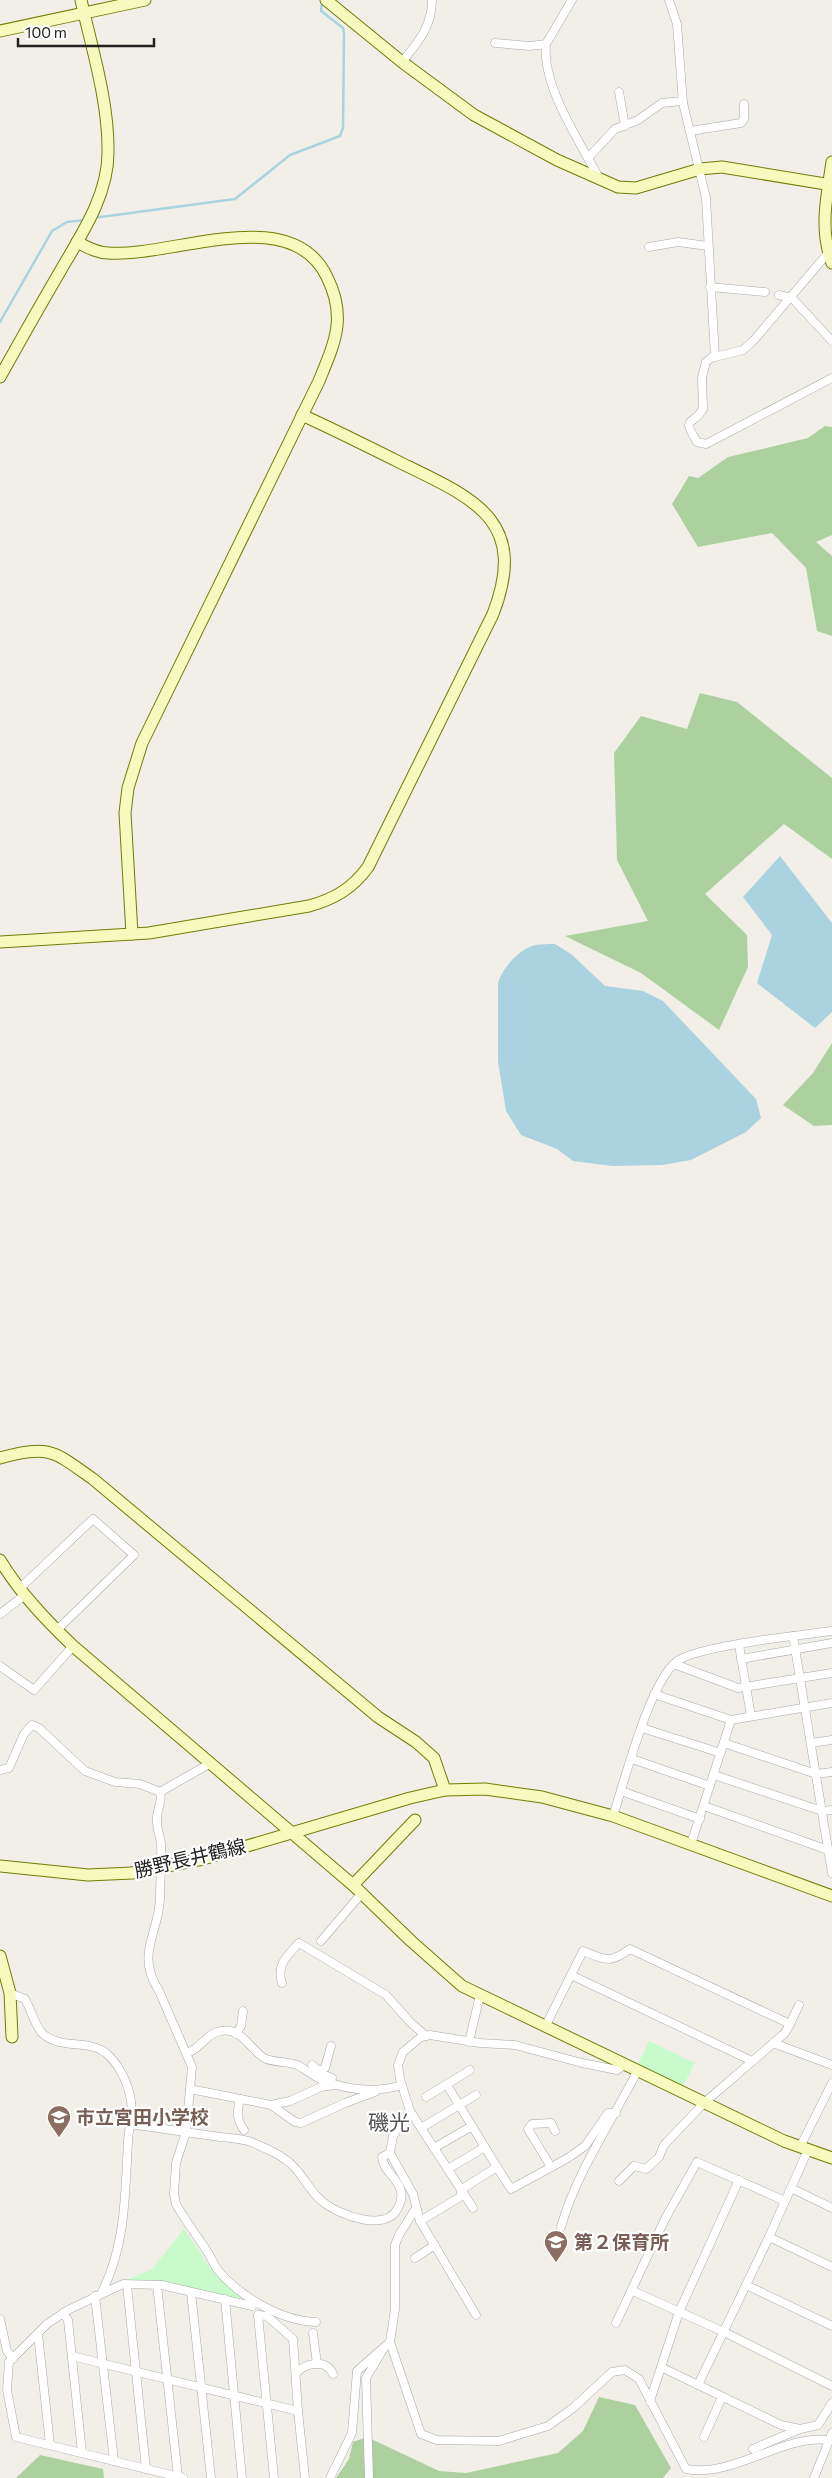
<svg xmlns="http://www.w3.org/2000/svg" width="832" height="2478" viewBox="0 0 832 2478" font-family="Commissioner,'Noto Sans JP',sans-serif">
<rect width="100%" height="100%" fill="#f2efe9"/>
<g fill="#add19e">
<path d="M 825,426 L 832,427 L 832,535 L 816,542 L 832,556 L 832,636 L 817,631 L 806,568 L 772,533 L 698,547 L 672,504 L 689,476 L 698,478 L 728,457 L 808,438 Z"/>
<path d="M 700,693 L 737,702 L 832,778 L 832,859 L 784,824 L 705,894 L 747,935 L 748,967 L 719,1030 L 641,973 L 565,936 L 648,921 L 617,860 L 614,753 L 641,716 L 687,729 Z"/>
<path d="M 832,1043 L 832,1125 L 814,1126 L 783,1105 L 813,1073 Z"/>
<path d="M 599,2397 L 635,2405 L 671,2468 L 663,2478 L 336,2478 L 349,2459 L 353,2442 L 367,2437 L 439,2471 L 466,2473 L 558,2453 L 583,2431 Z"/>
<path d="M 40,2455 L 103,2469 L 104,2478 L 16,2478 Z"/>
</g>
<g fill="#c8facc">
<path d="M 649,2041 L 695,2063 L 682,2088 L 637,2066 Z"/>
<path d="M 184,2229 L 214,2273 L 249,2302 L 165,2282 L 127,2280 L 152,2269 Z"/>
</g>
<g fill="#aad3df">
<path d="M 780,856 L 832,923 L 832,1012 L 815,1028 L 757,983 L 772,935 L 743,897 Z"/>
<path d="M 555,944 L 571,954 L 605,986 L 643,991 L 663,1001 L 756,1099 L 761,1118 L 746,1132 L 691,1160 L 662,1165 L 612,1166 L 573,1161 L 557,1149 L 521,1135 L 506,1111 L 498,1062 L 498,984 C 501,969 519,949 535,945 C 541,944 549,944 555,944 Z"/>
</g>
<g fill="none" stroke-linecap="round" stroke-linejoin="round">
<g stroke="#aad3df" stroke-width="2.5">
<path d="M 93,218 L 235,199 L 290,155 L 340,136 L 343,128 L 344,33 L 343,28 L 321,11 L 322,0"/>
<path d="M 0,322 L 52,231 L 67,222 L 85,220"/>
</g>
<g stroke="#a9a9a9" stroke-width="9">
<g id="street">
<path d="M 669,0 L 677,24 L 683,103 L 706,198 L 715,357"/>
<path d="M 495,43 L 530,46 L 546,44 L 572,0"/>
<path d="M 546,44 C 542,87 579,140 599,178"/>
<path d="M 402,62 C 418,42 432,27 432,0"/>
<path d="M 619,92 L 625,126"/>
<path d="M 690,131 L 741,123 L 744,119 L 744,104"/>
<path d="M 588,158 L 615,129 L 638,120 L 662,103 L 683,101"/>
<path d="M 649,247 L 678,242 L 708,246"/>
<path d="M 828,253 L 754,340 L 743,350 L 711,358 L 706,362 L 702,377 L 703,409 C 692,428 681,415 697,442 L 706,444 L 832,378"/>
<path d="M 710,287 L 765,292"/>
<path d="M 779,295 L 792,298 L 832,341"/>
<path d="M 19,1589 L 93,1519 L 134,1555 L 57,1630"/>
<path d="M 0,1614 L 25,1595"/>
<path d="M 793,1636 L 832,1873"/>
<path d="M 739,1645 L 751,1716"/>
<path d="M 741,1659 L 832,1643"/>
<path d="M 674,1664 L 738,1688 L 832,1673"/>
<path d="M 0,1666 L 34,1690 L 73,1646"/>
<path d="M 654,1694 L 731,1720 L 832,1703"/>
<path d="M 642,1728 L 721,1753"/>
<path d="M 724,1743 L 816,1774 L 832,1772"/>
<path d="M 811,1743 L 832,1740"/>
<path d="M 632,1759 L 710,1786"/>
<path d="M 0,1770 L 9,1768 L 24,1734 L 32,1725 L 39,1728 L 85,1771 L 115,1782 L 140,1784 L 160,1792 L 209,1764"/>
<path d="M 714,1775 L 822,1811 L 832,1810"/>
<path d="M 621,1791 L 700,1819"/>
<path d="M 160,1792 C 163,1802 157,1808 157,1818 C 156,1827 160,1835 161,1844 C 162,1862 160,1880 160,1898 C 159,1934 135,1953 159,1991 L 192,2067 L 186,2132 L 176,2163 L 174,2194 L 176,2204 C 186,2222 199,2238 210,2256 C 212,2260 214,2265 217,2269 C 239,2296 281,2321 316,2322"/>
<path d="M 704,1806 L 828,1850"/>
<path d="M 613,1816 C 625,1780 649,1684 676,1662 C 695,1646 802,1635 832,1631"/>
<path d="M 691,1844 L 731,1720"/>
<path d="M 321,1941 L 362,1893"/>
<path d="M 571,1975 L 752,2061"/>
<path d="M 282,1983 C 276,1965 287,1956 299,1943 L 386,1995 L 411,2023 L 426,2036"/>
<path d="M 10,1993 L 25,1999 C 31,2009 34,2024 42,2033 C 59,2050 88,2039 106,2053 C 118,2063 127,2081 130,2096 C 134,2112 129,2125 128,2141 C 125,2194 126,2244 102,2292"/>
<path d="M 790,2024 L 799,2005"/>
<path d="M 545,2027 L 583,1951 C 606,1960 609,1964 630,1949 L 790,2024 L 785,2033 L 704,2103 L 664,2145 L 659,2157 L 646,2169 L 634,2166 L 619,2181"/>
<path d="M 236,2034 L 241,2026 L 243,2011"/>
<path d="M 469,2042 L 480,1995"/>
<path d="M 773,2043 L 832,2065"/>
<path d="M 187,2053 C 201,2049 206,2033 221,2031 C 241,2027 250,2049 264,2058 C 274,2063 287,2061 297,2065 C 305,2069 312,2075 320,2079 C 346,2090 375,2093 402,2085"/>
<path d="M 312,2065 L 322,2074 L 332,2078"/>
<path d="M 319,2071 L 325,2068 L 331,2046"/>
<path d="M 447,2085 L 497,2167"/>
<path d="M 190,2089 L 271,2105 L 290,2101 L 321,2087 L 335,2085"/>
<path d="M 426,2097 L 470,2070"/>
<path d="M 240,2099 C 237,2112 236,2119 244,2130"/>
<path d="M 271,2105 L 295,2122 L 301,2123 L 345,2103 L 375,2092"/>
<path d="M 410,2111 L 473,2208"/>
<path d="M 616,2113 L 608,2113 L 585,2146 L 568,2158 L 511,2189 L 497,2167 L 462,2189 L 460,2197 L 420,2221 L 413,2194 L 390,2153 L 393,2136 L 410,2111 L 400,2079 L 398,2065 L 403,2052 L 421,2037 L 430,2035 L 480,2043 L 515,2045 L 582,2063 L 617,2070 L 624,2065"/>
<path d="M 130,2124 C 158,2128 186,2132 213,2136 C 225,2138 240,2138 251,2142 C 265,2148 283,2155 294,2167 C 304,2177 311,2193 323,2202 C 339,2215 386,2233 398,2208 C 411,2183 383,2175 382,2157 L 390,2153"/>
<path d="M 421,2128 L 476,2095"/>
<path d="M 800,2147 L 832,2083"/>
<path d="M 434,2148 L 472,2126"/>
<path d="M 551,2167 L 528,2129 L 532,2124 L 551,2123 L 555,2131"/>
<path d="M 448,2169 L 485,2147"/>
<path d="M 791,2188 L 832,2208"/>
<path d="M 416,2208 L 399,2235 L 395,2245 L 395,2309 L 390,2342 L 421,2434 L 437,2440 L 499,2441 L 515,2436 L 548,2426 L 573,2408 L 612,2372 L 625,2370 L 639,2379 L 686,2469 C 733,2478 784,2434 828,2440"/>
<path d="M 420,2221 L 476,2315"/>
<path d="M 561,2227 C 575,2176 612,2120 637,2072"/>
<path d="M 769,2237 L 832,2267"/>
<path d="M 415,2258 L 435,2245"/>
<path d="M 127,2285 L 146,2469"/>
<path d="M 157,2285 L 178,2477"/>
<path d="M 746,2285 L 832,2326"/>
<path d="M 633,2291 L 724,2332 L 832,2386"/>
<path d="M 191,2292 L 211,2478"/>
<path d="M 95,2296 L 114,2461"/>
<path d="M 225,2299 L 242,2478"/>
<path d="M 63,2313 L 68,2320 L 82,2453"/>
<path d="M 0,2319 L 7,2351 L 13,2359"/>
<path d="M 616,2323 L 665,2219 L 697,2162 L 785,2201"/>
<path d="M 313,2333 L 317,2364"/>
<path d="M 38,2334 L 50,2445"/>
<path d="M 72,2356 L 298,2411 L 305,2478"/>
<path d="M 661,2367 L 781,2425 L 800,2429"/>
<path d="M 296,2373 C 306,2363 326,2358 333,2374"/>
<path d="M 698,2385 L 769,2237 L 808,2150"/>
<path d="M 650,2401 L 679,2312 L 739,2180"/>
<path d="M 704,2437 L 722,2397"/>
<path d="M 753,2449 L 800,2429 L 818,2425 L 832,2403"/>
<path d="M 183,2478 L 16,2437 L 7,2390 L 9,2362 L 47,2324 L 68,2310 L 123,2284 L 162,2285 L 252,2306"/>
<path d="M 274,2478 L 258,2315 L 267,2316 L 293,2339 L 298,2411"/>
<path d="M 330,2478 L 352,2433 L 357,2371 L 390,2342"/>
<path d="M 369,2478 L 366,2378 L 384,2348"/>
<path d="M 814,2478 L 832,2433"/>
</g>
</g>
<g stroke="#707d05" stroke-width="13">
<g id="secondary">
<path d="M 326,0 L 402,62 L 474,115 L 557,160 L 618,187 L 636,188 L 700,169 L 722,167 L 832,185"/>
<path d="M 0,31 L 145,0"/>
<path d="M 832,162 C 827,197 819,228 832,263"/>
<path d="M 77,242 C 87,247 97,253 108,253 C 171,258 291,201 327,277 C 347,317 335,342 319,381 L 142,743 L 128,788 L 125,813 L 132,934"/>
<path d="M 0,377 C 19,343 38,309 58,275 C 79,238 108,197 108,153 C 109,103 92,49 81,0"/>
<path d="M 0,942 L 149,933 L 309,906 C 334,899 352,889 368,867 L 493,614 C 528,523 478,500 405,465 C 371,448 337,431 302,415"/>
<path d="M 0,1458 C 50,1445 52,1450 93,1479 L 378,1717 L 416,1742 L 434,1758 L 445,1790"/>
<path d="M 0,1560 C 20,1593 46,1620 73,1646 L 353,1885 L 411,1941 L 462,1986 L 784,2141 L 832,2158"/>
<path d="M 203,1859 L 410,1798 L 445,1790 L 485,1789 L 542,1797 L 613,1816 L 832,1896"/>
<path d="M 0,1866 L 88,1875 L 132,1873"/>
<path d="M 353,1885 L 415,1820"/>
<path d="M 0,1956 L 10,1993 L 12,2037"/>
</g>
</g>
<use href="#street" stroke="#fff" stroke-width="8"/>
<use href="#secondary" stroke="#f7fabf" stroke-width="11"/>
<g stroke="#707d05" stroke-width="13" stroke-linecap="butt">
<path id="secondary-bridge" d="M 132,1873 L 203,1859"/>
</g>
<use href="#secondary-bridge" stroke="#f7fabf" stroke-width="11"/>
</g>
<defs>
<g id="school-pin" transform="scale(1.25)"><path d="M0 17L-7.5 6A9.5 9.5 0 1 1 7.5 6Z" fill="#8d6e63" stroke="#fff"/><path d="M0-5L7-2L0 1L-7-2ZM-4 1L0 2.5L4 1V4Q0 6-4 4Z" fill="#fff"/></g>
</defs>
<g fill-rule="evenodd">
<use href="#school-pin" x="59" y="2117"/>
<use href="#school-pin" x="556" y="2242"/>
</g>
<g text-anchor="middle" stroke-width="4.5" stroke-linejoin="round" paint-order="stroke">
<g font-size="19" fill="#222" stroke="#fff">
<text transform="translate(190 1858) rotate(-13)" y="7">勝野長井鶴線</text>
</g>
<g font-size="19" font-weight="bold" fill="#785e54" stroke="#fff" text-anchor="start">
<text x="76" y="2124">市立宮田小学校</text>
<text x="574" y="2249">第２保育所</text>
</g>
<g font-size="21" fill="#555" stroke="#fff">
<text x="389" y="2130">磯光</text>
</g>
</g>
<path d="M18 38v8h136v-8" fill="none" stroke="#222222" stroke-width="2.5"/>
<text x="25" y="38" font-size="15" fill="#222222" stroke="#ffffff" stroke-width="4" paint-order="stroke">100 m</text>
</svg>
